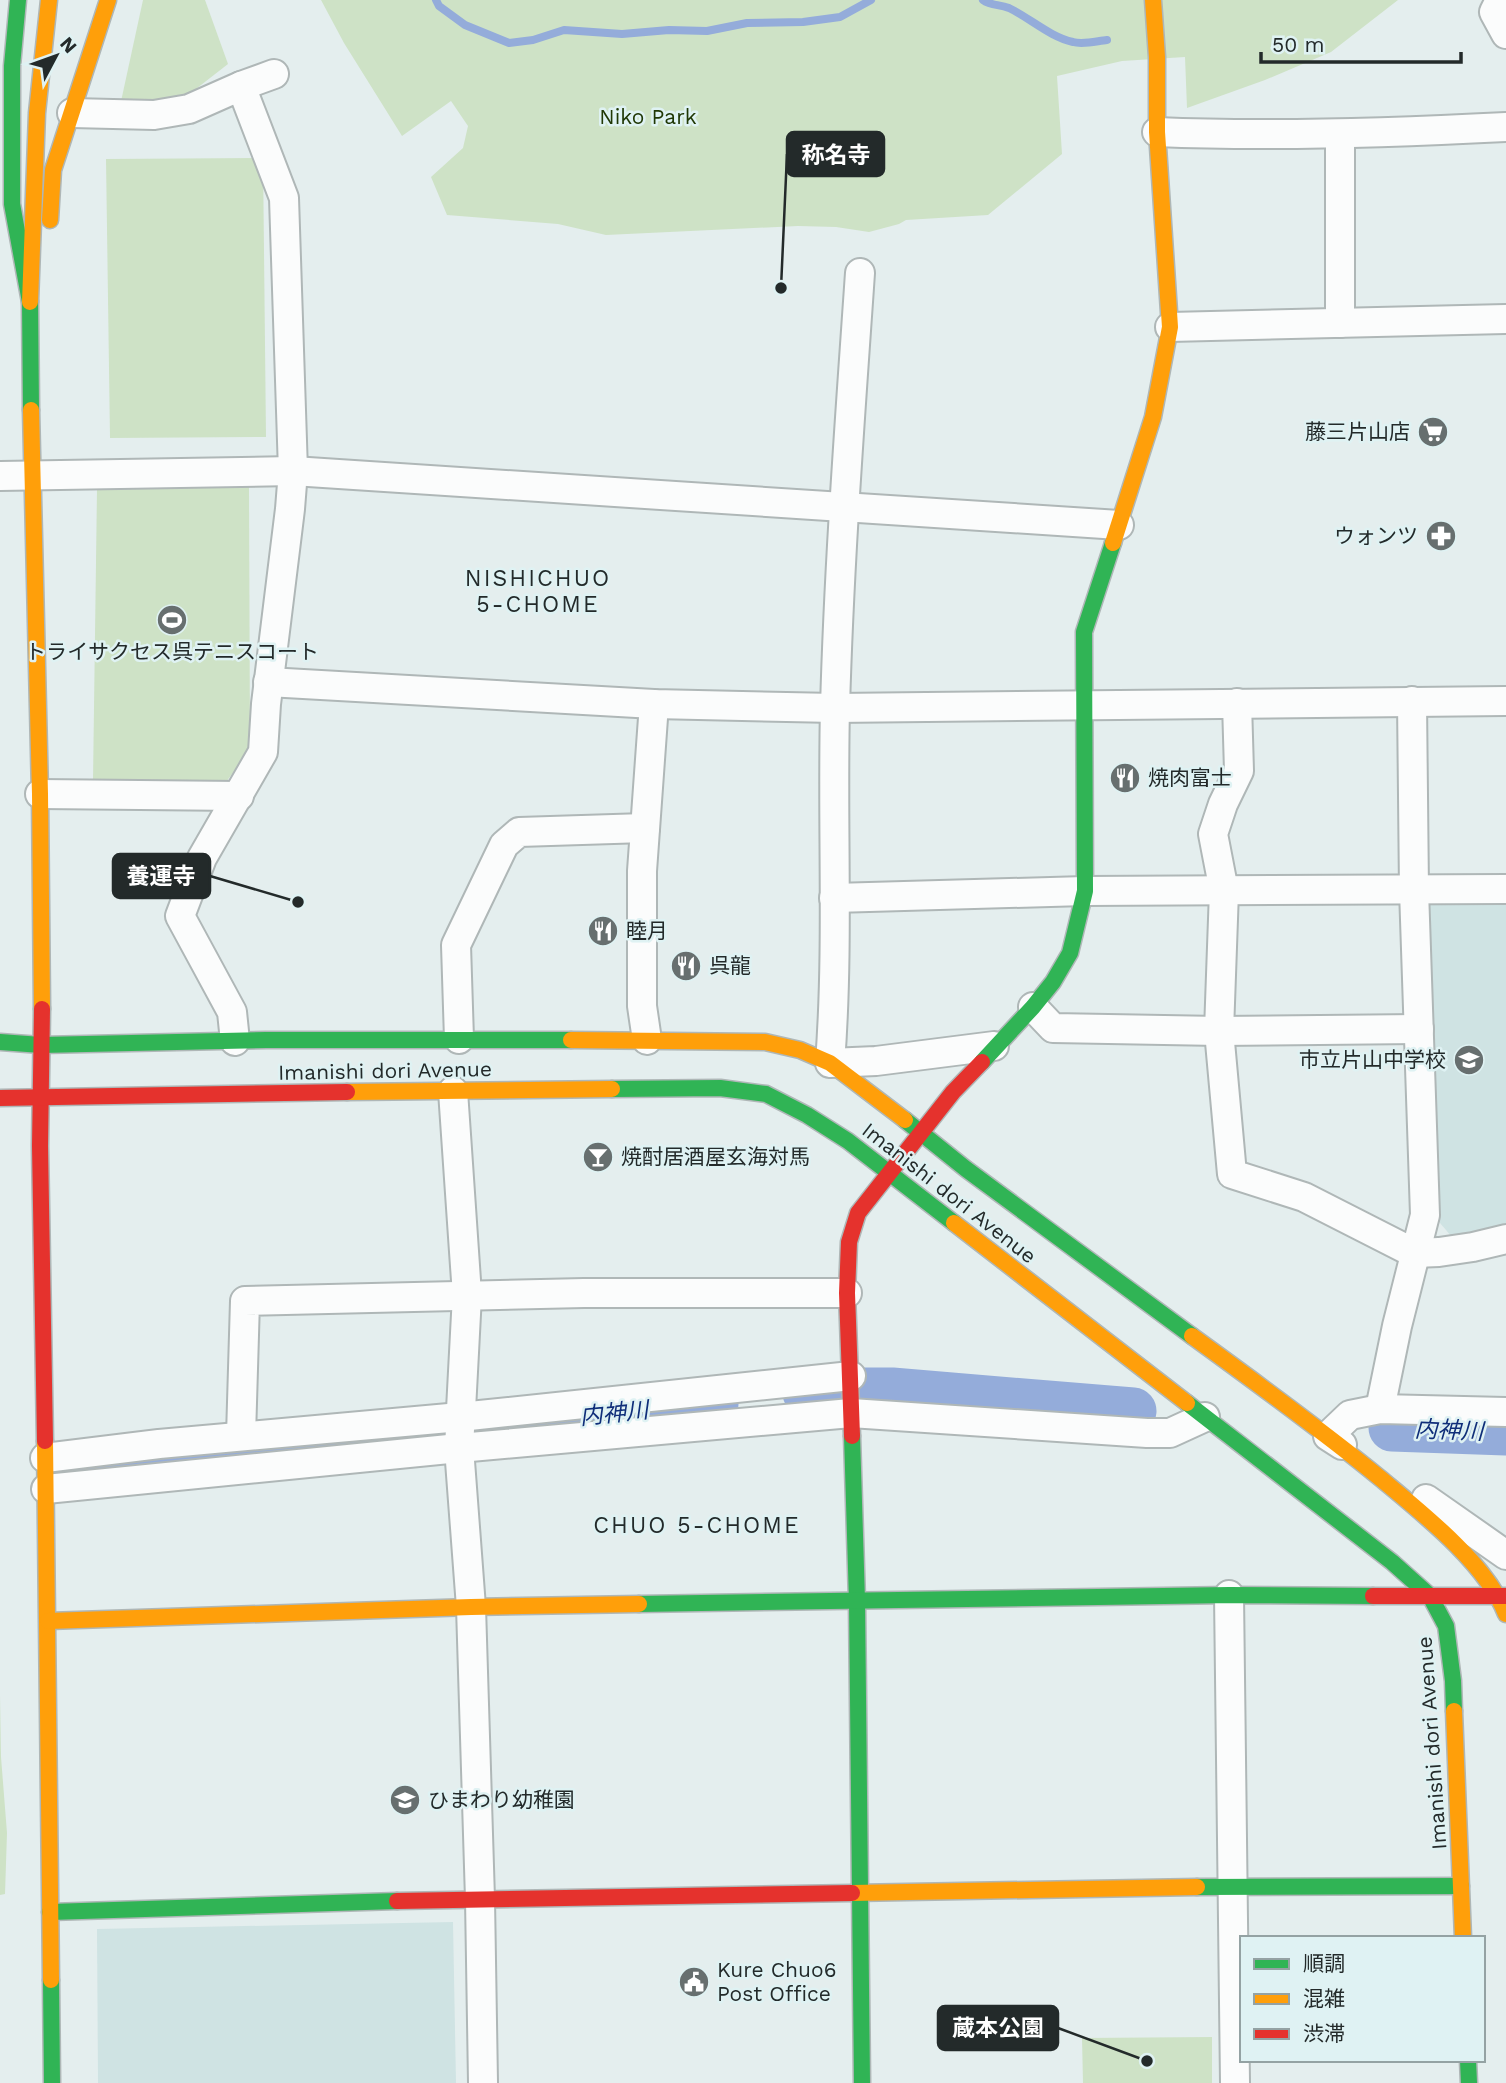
<svg xmlns="http://www.w3.org/2000/svg" width="1506" height="2083" viewBox="0 0 1506 2083" font-family="'Work Sans','Noto Sans JP',sans-serif">
<rect width="100%" height="100%" fill="#e4eeee"/>
<g fill="#cfe3e3">
<path d="M 1435,898 L 1506,899 L 1506,1224 L 1452,1237 L 1434,1216 L 1428,904 Z"/>
<path d="M 453,1922 L 456,2083 L 98,2083 L 97,1929 Z"/>
</g>
<g fill="#cee2c6">
<path d="M 143,0 L 205,0 L 228,64 L 192,92 L 159,104 L 120,106 Z"/>
<path d="M 321,0 L 1398,0 L 1331,52 L 1265,80 L 1187,108 L 1185,57 L 1122,61 L 1057,76 L 1062,154 L 988,215 L 906,220 L 899,224 L 869,232 L 836,227 L 798,226 L 606,235 L 558,224 L 447,215 L 431,177 L 463,148 L 468,126 L 451,101 L 402,136 L 344,43 Z"/>
<path d="M 263,158 L 266,437 L 110,438 L 106,159 Z"/>
<path d="M 249,487 L 250,750 L 226,782 L 93,781 L 97,489 Z"/>
<path d="M 0,1695 L 1,1757 L 7,1833 L 5,1894 L 0,1895 Z"/>
<path d="M 1212,2037 L 1212,2083 L 1083,2083 L 1082,2038 Z"/>
</g>
<g fill="none" stroke-linecap="round" stroke-linejoin="round">
<g stroke="#94acda" stroke-width="8">
<path d="M 436,0 L 439,6 L 465,25 L 509,43 L 533,40 L 564,30 L 622,34 L 669,30 L 707,31 L 747,23 L 803,22 L 840,17 L 871,0"/>
<path d="M 983,0 C 991,6 999,4 1009,8 C 1030,18 1050,37 1073,42 C 1083,45 1097,41 1107,40"/>
</g>
<g stroke="#94acda" stroke-width="47">
<path d="M 806,1393 L 826,1391 L 892,1391 L 1133,1411"/>
<path d="M 1392,1428 L 1506,1432"/>
<path d="M 96,1469 L 312,1445 L 485,1430 L 715,1404"/>
</g>
<g stroke="#afb7b7" stroke-width="32">
<g id="street">
<path d="M 1500,0 L 1494,12 L 1506,34"/>
<path d="M 72,113 L 154,115 L 189,109 L 241,86"/>
<path d="M 1157,132 C 1273,137 1390,133 1506,127"/>
<path d="M 1340,134 L 1340,323"/>
<path d="M 860,273 C 850,418 839,563 835,708 C 832,826 839,945 830,1063 L 876,1061 L 994,1046"/>
<path d="M 1170,327 L 1506,319"/>
<path d="M 0,476 L 293,471 L 1119,525"/>
<path d="M 268,682 L 654,704 L 835,708 L 1506,701"/>
<path d="M 1237,703 L 1239,771 L 1223,804 L 1213,834 L 1224,891 L 1219,1031 L 1232,1174 L 1304,1197 L 1414,1253 L 1439,1252 L 1473,1247 L 1506,1239"/>
<path d="M 40,794 L 239,796"/>
<path d="M 834,898 L 1085,891 L 1506,889"/>
<path d="M 1033,1007 L 1053,1028 L 1219,1031 L 1419,1029"/>
<path d="M 459,1039 L 456,945 L 504,845 L 519,832 L 645,828"/>
<path d="M 647,1040 L 642,1006 L 642,871 L 654,704"/>
<path d="M 235,1041 L 232,1012 L 180,916 L 202,858 L 263,752 L 266,704 L 290,509 L 293,471 L 284,198 L 241,86 L 274,74"/>
<path d="M 453,1091 L 467,1295 L 459,1448 L 471,1607 L 480,1899 L 483,2083"/>
<path d="M 1380,1409 L 1397,1326 L 1425,1215 L 1414,890 L 1412,701"/>
<path d="M 241,1436 L 245,1301 L 584,1293 L 847,1293"/>
<path d="M 1342,1445 L 1328,1436 L 1350,1415 L 1380,1409 L 1506,1412"/>
<path d="M 45,1458 L 159,1444 L 460,1417 L 851,1376"/>
<path d="M 46,1489 L 459,1448 L 851,1413 L 1147,1433 L 1170,1433 L 1205,1417"/>
<path d="M 1426,1499 L 1506,1555"/>
<path d="M 1229,1595 L 1235,2083"/>
</g>
</g>
<g stroke="#afb7b7" stroke-width="19">
<g id="fast">
<path d="M 18,0 L 12,66 L 12,204 L 30,302 L 31,410"/>
<path d="M 0,1042 L 41,1045 L 266,1040 L 571,1040"/>
<path d="M 982,1062 L 1033,1007 L 1053,982 L 1070,953 L 1085,891 L 1084,632 L 1113,543"/>
<path d="M 612,1089 L 720,1088 L 766,1094 L 807,1115 L 848,1141 L 954,1223"/>
<path d="M 905,1120 L 966,1169 L 1192,1336"/>
<path d="M 1187,1403 L 1392,1562 L 1430,1596 L 1446,1626 L 1453,1681 L 1454,1711"/>
<path d="M 852,1436 L 857,1601 L 862,2083"/>
<path d="M 639,1604 L 1229,1595 L 1373,1596"/>
<path d="M 1197,1887 L 1461,1886"/>
<path d="M 50,1912 L 397,1901"/>
<path d="M 51,1980 L 52,2083"/>
<path d="M 1468,2060 L 1469,2083"/>
</g>
</g>
<g stroke="#afb7b7" stroke-width="19">
<g id="slow">
<path d="M 50,220 L 53,170 L 108,0"/>
<path d="M 30,302 L 37,113 L 49,0"/>
<path d="M 31,410 L 40,794 L 42,1009"/>
<path d="M 1113,543 L 1153,417 L 1170,327 L 1157,132 L 1157,57 L 1153,0"/>
<path d="M 571,1040 L 765,1042 L 800,1050 L 830,1063 L 905,1120"/>
<path d="M 347,1092 L 612,1089"/>
<path d="M 954,1223 L 1187,1403"/>
<path d="M 1192,1336 C 1255,1382 1319,1428 1380,1478 C 1422,1513 1486,1563 1506,1614"/>
<path d="M 45,1441 L 51,1980"/>
<path d="M 48,1621 L 471,1607 L 639,1604"/>
<path d="M 1454,1711 L 1463,1938"/>
<path d="M 852,1893 L 1197,1887"/>
</g>
</g>
<g stroke="#afb7b7" stroke-width="19">
<g id="jam">
<path d="M 42,1009 L 40,1146 L 45,1441"/>
<path d="M 0,1098 L 347,1092"/>
<path d="M 852,1436 L 847,1293 L 849,1242 L 858,1213 L 953,1092 L 982,1062"/>
<path d="M 1373,1596 L 1506,1596"/>
<path d="M 397,1901 L 852,1893"/>
</g>
</g>
<use href="#street" stroke="#fbfcfc" stroke-width="28"/>
<use href="#fast" stroke="#30b455" stroke-width="16"/>
<use href="#slow" stroke="#ff9f0a" stroke-width="16"/>
<use href="#jam" stroke="#e5322d" stroke-width="16"/>
</g>
<defs>
<g id="supermarket-disc" transform="scale(1.575)"><circle r="9.5" fill="#676f6f" stroke="#dff2f3"/><path d="M-6-5.5h2.5l.6 2H6L4.5 2H-2.5L-4.4-4H-6ZM-1.5 3.2a1.3 1.3 0 1 0 .1 0ZM3 3.2a1.3 1.3 0 1 0 .1 0Z" fill="#fff"/></g>
<g id="pharmacy-disc" transform="scale(1.575)"><circle r="9.5" fill="#676f6f" stroke="#dff2f3"/><path d="M-2-6h4v4h4v4h-4v4h-4v-4h-4v-4h4Z" fill="#fff"/></g>
<g id="stadium-disc" transform="scale(1.575)"><circle r="9.5" fill="#676f6f" stroke="#dff2f3"/><path d="M0-5a6.5 5 0 1 0 0 10a6.5 5 0 1 0 0-10ZM-3.5-1.8h7v3.6h-7Z" fill="#fff"/></g>
<g id="restaurant-disc" transform="scale(1.575)"><circle r="9.5" fill="#676f6f" stroke="#dff2f3"/><path d="M-5-6h1v4h1v-4h1v4h1v-4h1v5L-1.5 .5V6h-2V.5L-5-1ZM5-6V6H3V1.5H1.5Q1.5-4 5-6Z" fill="#fff"/></g>
<g id="school-disc" transform="scale(1.575)"><circle r="9.5" fill="#676f6f" stroke="#dff2f3"/><path d="M0-5L7-2L0 1L-7-2ZM-4 1L0 2.5L4 1V4Q0 6-4 4Z" fill="#fff"/></g>
<g id="bar-disc" transform="scale(1.575)"><circle r="9.5" fill="#676f6f" stroke="#dff2f3"/><path d="M-6-5H6L.8 .8V4.5H3.5V6h-7V4.5H-.8V.8Z" fill="#fff"/></g>
<g id="civic-disc" transform="scale(1.575)"><circle r="9.5" fill="#676f6f" stroke="#dff2f3"/><path d="M-.6-6.5H3V-4.5H.6V-3L4-1V1h2V6H-6V1h2V-1L-.6-3ZM-1.2 2.5V6h2.4V2.5Z" fill="#fff"/></g>
</defs>
<g fill-rule="evenodd">
<use href="#supermarket-disc" x="1433" y="432"/>
<use href="#pharmacy-disc" x="1441" y="536"/>
<use href="#stadium-disc" x="172" y="620"/>
<use href="#restaurant-disc" x="1125" y="778"/>
<use href="#restaurant-disc" x="603" y="931"/>
<use href="#restaurant-disc" x="686" y="966"/>
<use href="#school-disc" x="1469" y="1060"/>
<use href="#bar-disc" x="598" y="1157"/>
<use href="#school-disc" x="405" y="1800"/>
<use href="#civic-disc" x="694" y="1982"/>
</g>
<g text-anchor="middle" stroke-width="5" stroke-linejoin="round" paint-order="stroke">
<g font-size="21" fill="#203805" stroke="#dff2f3">
<text x="648" y="124">Niko Park</text>
</g>
<g font-size="21" fill="#232a2a" stroke="#dff2f3" text-anchor="start">
<text x="1410" y="439" text-anchor="end">藤三片山店</text>
<text x="1418" y="543" text-anchor="end">ウォンツ</text>
<text x="172" y="659" text-anchor="middle">トライサクセス呉テニスコート</text>
<text x="1148" y="785">焼肉富士</text>
<text x="626" y="938">睦月</text>
<text x="709" y="973">呉龍</text>
<text x="1446" y="1067" text-anchor="end">市立片山中学校</text>
<text x="621" y="1164">焼酎居酒屋玄海対馬</text>
<text x="428" y="1807">ひまわり幼稚園</text>
<text x="717" y="1977">Kure Chuo6<tspan x="717" dy="24">Post Office</tspan></text>
</g>
<g font-size="21" fill="#232a2a" stroke="#dff2f3">
<text transform="translate(385 1071) rotate(-1)" y="7">Imanishi dori Avenue</text>
<text transform="translate(949 1193) rotate(38)" y="7">Imanishi dori Avenue</text>
<text transform="translate(1432 1743) rotate(-94)" y="7">Imanishi dori Avenue</text>
</g>
<g font-size="23" letter-spacing="2" fill="#232a2a" stroke="#dff2f3">
<text x="538" y="586">NISHICHUO<tspan x="538" dy="26">5-CHOME</tspan></text>
<text x="697" y="1533">CHUO 5-CHOME</text>
</g>
<g font-size="23" font-style="italic" fill="#0f2e79" stroke="#dff2f3">
<text transform="translate(614 1413) rotate(-6)" y="8">内神川</text>
<text transform="translate(1449 1430) rotate(2)" y="8">内神川</text>
</g>
</g>
<path fill="none" stroke="#232a2a" stroke-width="2.5" d="M781 288L787 154M298 902L210 876M1147 2061L1058 2028"/>
<g fill="#232a2a" stroke="#dff2f3" stroke-width="2.5">
<circle cx="781" cy="288" r="7"/>
<circle cx="298" cy="902" r="7"/>
<circle cx="1147" cy="2061" r="7"/>
</g>
<g fill="#232a2a" stroke="#232a2a" stroke-width="2.5">
<rect x="787" y="132" width="97" height="44" rx="7"/>
<rect x="113" y="854" width="97" height="44" rx="7"/>
<rect x="938" y="2006" width="120" height="44" rx="7"/>
</g>
<g font-size="23" text-anchor="middle" font-weight="bold" fill="#fff">
<text x="836" y="163">称名寺</text>
<text x="161" y="884">養運寺</text>
<text x="998" y="2036">蔵本公園</text>
</g>
<rect x="1240" y="1936" width="245" height="126" fill="#dff2f3" stroke="#94a2a3" stroke-width="2"/>
<rect x="1254" y="1959" width="35" height="10" fill="#30b455" stroke="#94a2a3" stroke-width="2"/>
<text x="1303" y="1971" font-size="21" fill="#232a2a">順調</text>
<rect x="1254" y="1994" width="35" height="10" fill="#ff9f0a" stroke="#94a2a3" stroke-width="2"/>
<text x="1303" y="2006" font-size="21" fill="#232a2a">混雑</text>
<rect x="1254" y="2029" width="35" height="10" fill="#e5322d" stroke="#94a2a3" stroke-width="2"/>
<text x="1303" y="2041" font-size="21" fill="#232a2a">渋滞</text>
<g transform="translate(56 56) rotate(49)" stroke="#dff2f3" stroke-width="5" paint-order="stroke">
<path d="M0-5L12 26L0 18L-12 26Z" fill="#232a2a"/>
<text y="-10" font-size="19" font-weight="bold" text-anchor="middle" fill="#232a2a">N</text>
</g>
<path d="M1261 52v10h200v-10" fill="none" stroke="#232a2a" stroke-width="3.5"/>
<text x="1272" y="52" font-size="21" fill="#232a2a" stroke="#dff2f3" stroke-width="5" paint-order="stroke">50 m</text>
</svg>
